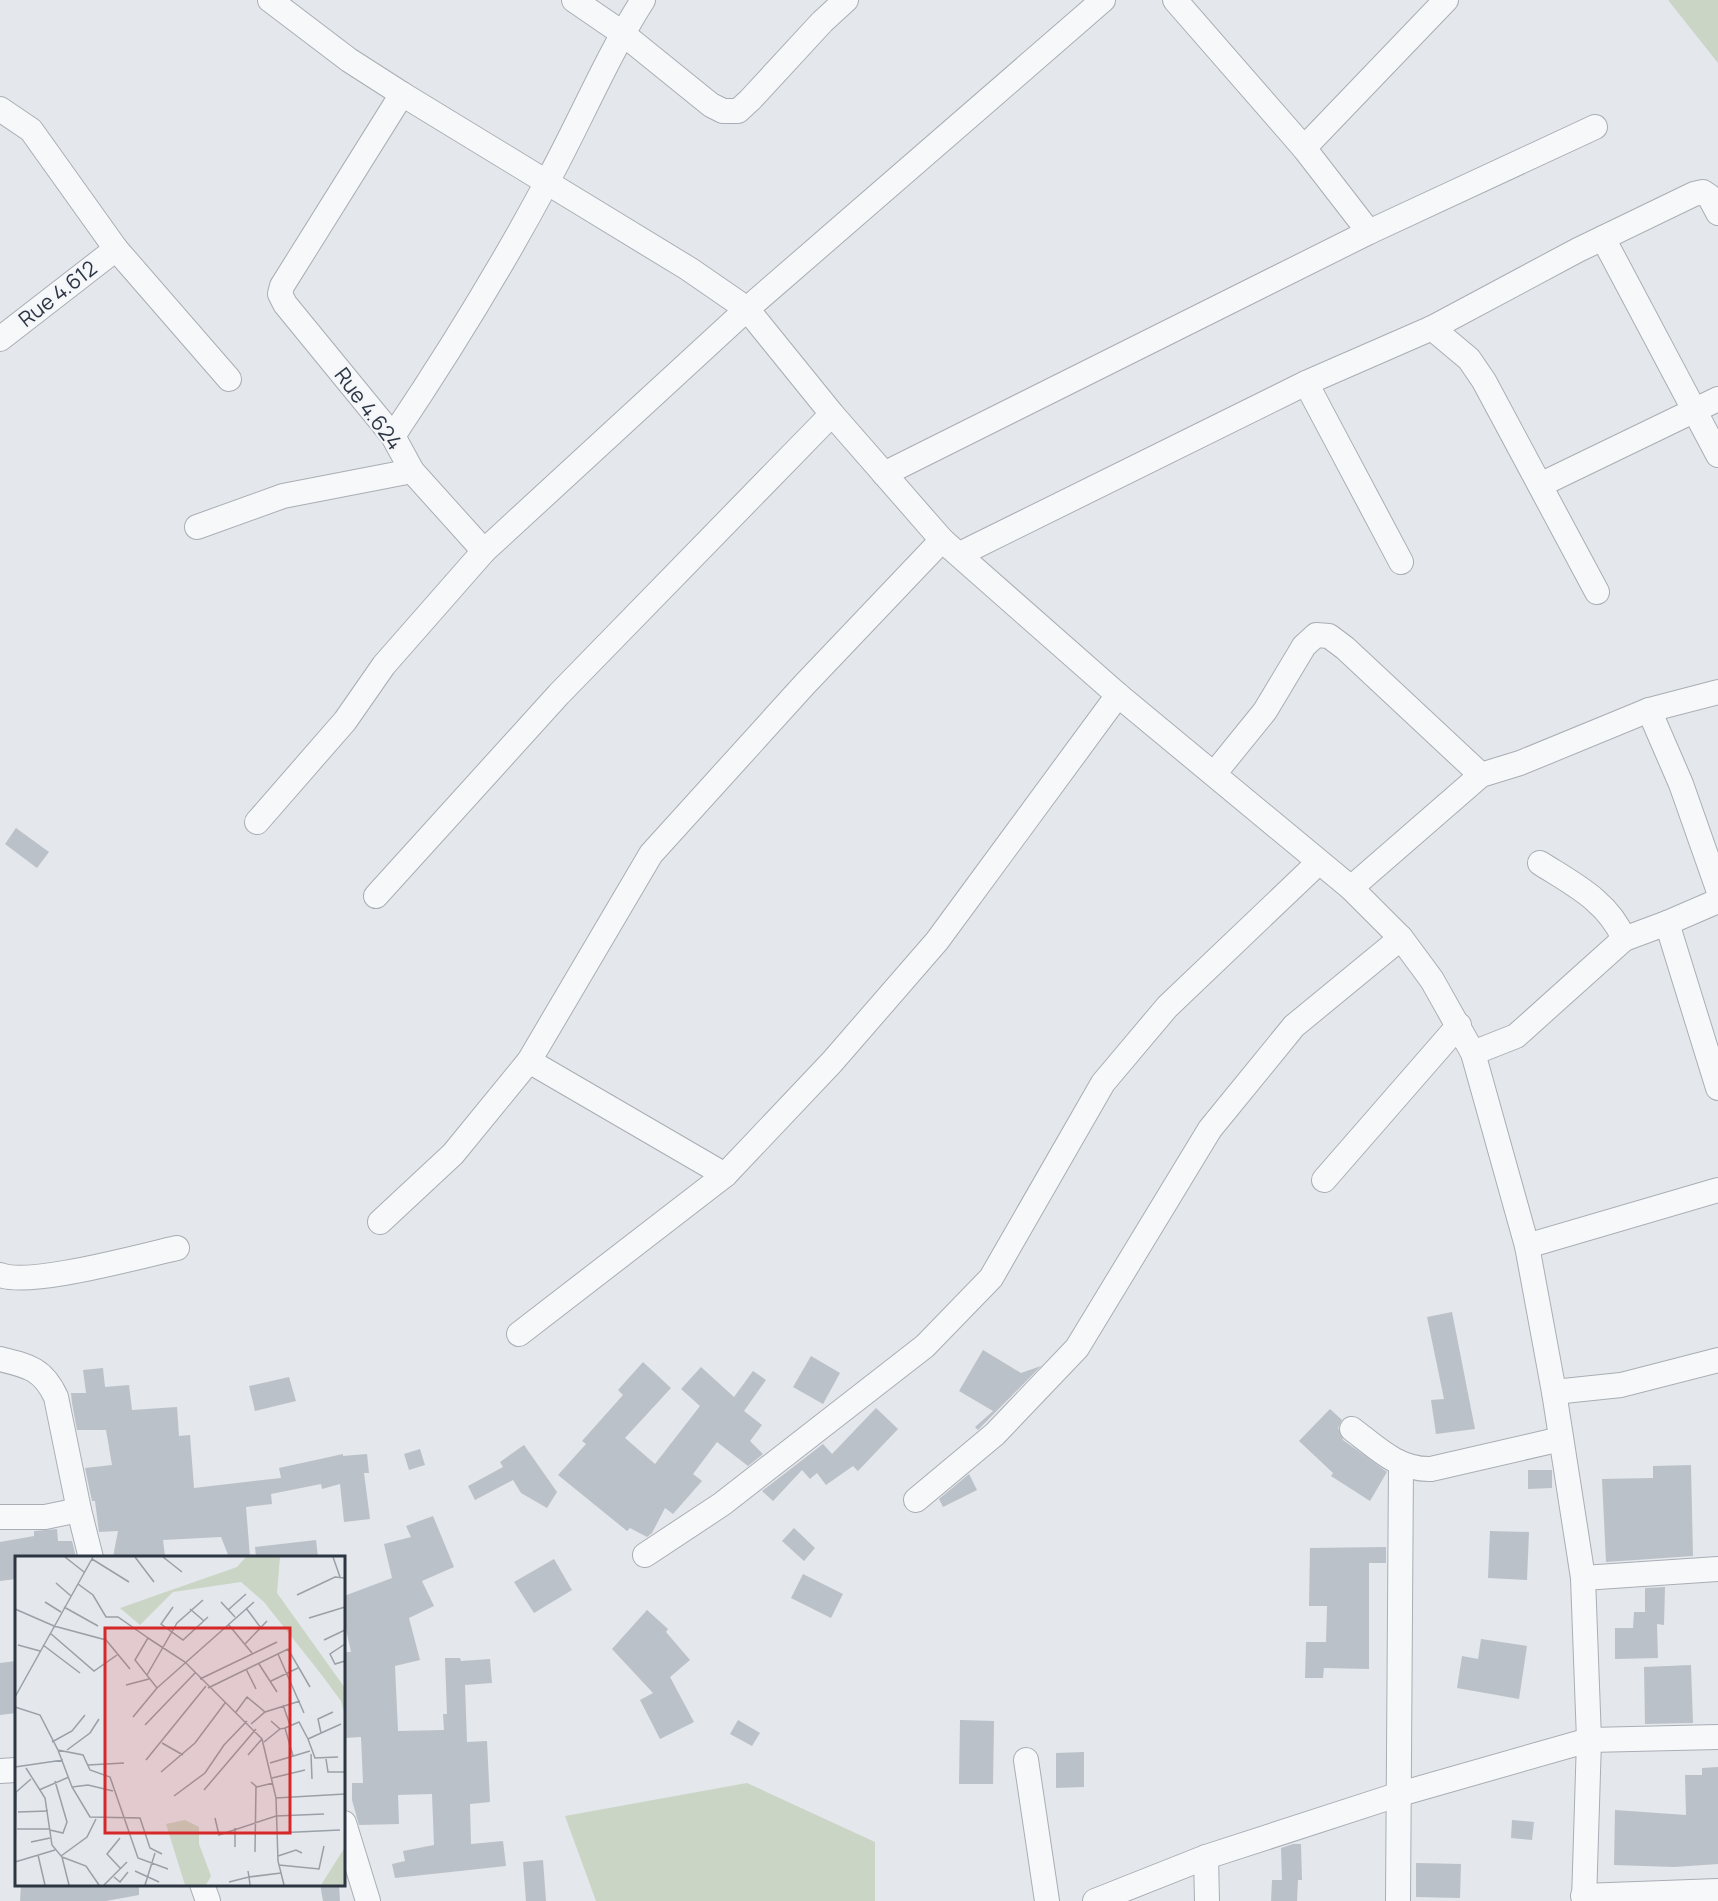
<svg xmlns="http://www.w3.org/2000/svg" width="1718" height="1901" viewBox="0 0 1718 1901" font-family="Manrope,sans-serif">
<rect width="100%" height="100%" fill="#e4e7eb"/>
<g fill="#cad5c5">
<path d="M 1668,0 L 1718,0 L 1718,63 Z"/>
<path d="M 747,1783 L 875,1842 L 875,1901 L 596,1901 L 565,1816 Z"/>
</g>
<g fill="#bbc1c8">
<path d="M 16,828 L 49,852 L 37,868 L 5,844 Z"/>
<path d="M 1452,1312 L 1475,1429 L 1436,1434 L 1431,1400 L 1444,1399 L 1427,1317 Z"/>
<path d="M 983,1350 L 1021,1373 L 1041,1366 L 978,1430 L 975,1427 L 993,1411 L 959,1391 Z"/>
<path d="M 811,1356 L 840,1373 L 823,1404 L 793,1387 Z"/>
<path d="M 643,1362 L 671,1388 L 625,1438 L 655,1464 L 700,1406 L 681,1389 L 701,1367 L 734,1397 L 753,1371 L 766,1380 L 744,1411 L 762,1425 L 750,1441 L 763,1454 L 748,1466 L 717,1442 L 693,1474 L 702,1481 L 673,1514 L 665,1508 L 652,1533 L 647,1537 L 630,1528 L 627,1531 L 558,1475 L 586,1444 L 582,1441 L 623,1395 L 618,1390 Z"/>
<path d="M 103,1368 L 105,1387 L 129,1385 L 132,1410 L 177,1407 L 179,1436 L 190,1435 L 194,1488 L 281,1478 L 279,1468 L 343,1454 L 343,1456 L 367,1454 L 369,1473 L 364,1473 L 370,1519 L 344,1522 L 340,1484 L 322,1489 L 321,1484 L 271,1494 L 272,1504 L 246,1507 L 250,1557 L 229,1557 L 221,1537 L 163,1540 L 165,1556 L 113,1557 L 118,1531 L 99,1532 L 95,1501 L 92,1501 L 85,1468 L 112,1465 L 106,1430 L 77,1430 L 72,1403 L 71,1393 L 86,1393 L 83,1370 Z"/>
<path d="M 289,1377 L 296,1401 L 255,1411 L 249,1386 Z"/>
<path d="M 876,1408 L 898,1429 L 858,1471 L 853,1466 L 826,1485 L 817,1473 L 810,1479 L 802,1470 L 773,1501 L 762,1491 L 823,1444 L 832,1454 Z"/>
<path d="M 1330,1409 L 1342,1420 L 1338,1428 L 1343,1440 L 1387,1472 L 1370,1501 L 1331,1476 L 1333,1473 L 1299,1441 Z"/>
<path d="M 524,1445 L 557,1492 L 547,1508 L 521,1493 L 513,1480 L 475,1500 L 468,1486 L 503,1467 L 500,1462 Z"/>
<path d="M 420,1449 L 425,1465 L 409,1470 L 404,1454 Z"/>
<path d="M 1691,1465 L 1693,1556 L 1606,1562 L 1602,1479 L 1653,1478 L 1653,1466 Z"/>
<path d="M 1528,1470 L 1552,1470 L 1552,1488 L 1528,1489 Z"/>
<path d="M 969,1474 L 977,1490 L 943,1507 L 939,1499 Z"/>
<path d="M 433,1516 L 454,1567 L 422,1581 L 434,1606 L 409,1618 L 420,1660 L 395,1666 L 398,1731 L 444,1730 L 443,1714 L 447,1714 L 445,1658 L 460,1658 L 461,1661 L 490,1659 L 492,1683 L 465,1685 L 467,1742 L 487,1741 L 490,1802 L 470,1804 L 471,1844 L 503,1841 L 506,1866 L 395,1878 L 392,1864 L 405,1861 L 403,1851 L 434,1845 L 432,1794 L 398,1795 L 399,1824 L 359,1825 L 352,1800 L 352,1783 L 363,1783 L 361,1737 L 344,1738 L 344,1652 L 351,1652 L 344,1620 L 344,1596 L 392,1578 L 384,1544 L 411,1537 L 406,1526 Z"/>
<path d="M 794,1528 L 815,1548 L 804,1561 L 782,1541 Z"/>
<path d="M 57,1529 L 58,1541 L 72,1541 L 76,1557 L 16,1557 L 16,1579 L 0,1581 L 0,1542 L 34,1536 L 34,1531 Z"/>
<path d="M 1490,1531 L 1529,1532 L 1527,1580 L 1488,1578 Z"/>
<path d="M 316,1540 L 318,1557 L 256,1557 L 255,1547 Z"/>
<path d="M 1386,1547 L 1386,1563 L 1369,1563 L 1369,1669 L 1324,1668 L 1323,1678 L 1305,1678 L 1306,1642 L 1326,1642 L 1327,1606 L 1309,1606 L 1310,1548 Z"/>
<path d="M 554,1559 L 572,1590 L 534,1613 L 514,1582 Z"/>
<path d="M 803,1574 L 843,1594 L 831,1618 L 791,1598 Z"/>
<path d="M 1665,1587 L 1664,1625 L 1657,1624 L 1658,1658 L 1615,1659 L 1615,1628 L 1633,1628 L 1634,1612 L 1645,1612 L 1645,1588 Z"/>
<path d="M 647,1610 L 668,1629 L 666,1632 L 690,1660 L 670,1677 L 694,1722 L 660,1739 L 640,1700 L 653,1693 L 612,1649 Z"/>
<path d="M 1481,1639 L 1527,1646 L 1519,1699 L 1457,1688 L 1462,1656 L 1478,1659 Z"/>
<path d="M 16,1661 L 16,1713 L 0,1715 L 0,1663 Z"/>
<path d="M 1691,1665 L 1693,1723 L 1645,1724 L 1644,1667 Z"/>
<path d="M 738,1720 L 760,1733 L 752,1746 L 730,1734 Z"/>
<path d="M 960,1720 L 994,1721 L 993,1784 L 959,1784 Z"/>
<path d="M 1084,1752 L 1084,1787 L 1056,1788 L 1056,1753 Z"/>
<path d="M 1718,1767 L 1718,1864 L 1674,1867 L 1614,1865 L 1615,1810 L 1686,1815 L 1685,1775 L 1702,1775 L 1702,1768 Z"/>
<path d="M 1512,1820 L 1534,1822 L 1532,1840 L 1511,1838 Z"/>
<path d="M 1293,1844 L 1301,1844 L 1302,1880 L 1298,1880 L 1297,1901 L 1271,1901 L 1272,1880 L 1282,1880 L 1281,1848 Z"/>
<path d="M 543,1860 L 546,1901 L 526,1901 L 523,1862 Z"/>
<path d="M 1416,1863 L 1461,1864 L 1460,1898 L 1416,1897 Z"/>
<path d="M 21,1884 L 139,1884 L 139,1895 L 106,1901 L 20,1901 Z"/>
<path d="M 320,1884 L 339,1884 L 340,1901 L 323,1901 Z"/>
</g>
<g fill="none" stroke-linecap="round" stroke-linejoin="round">
<g stroke="#a9aeb5" stroke-width="26">
<g id="street">
<path d="M 270,0 L 349,60 L 402,94 L 282,286 L 280,294 L 285,304 L 393,436 L 412,471 L 484,551 L 747,309 L 1103,0"/>
<path d="M 574,0 L 622,33 L 711,105 L 723,111 L 738,111 L 750,100 L 822,22 L 846,0"/>
<path d="M 1175,0 L 1304,148 L 1369,232"/>
<path d="M 402,94 L 689,269 L 747,309 L 832,414 L 942,540 L 1118,695 L 1351,888 L 1401,938 L 1432,980 L 1473,1053 L 1527,1246 L 1554,1392 L 1583,1578 L 1589,1740 L 1584,1901"/>
<path d="M 0,109 L 31,130 L 116,249 L 229,379"/>
<path d="M 1304,148 L 1446,0"/>
<path d="M 1603,238 L 1718,455"/>
<path d="M 1432,328 L 1469,359 L 1484,381 L 1597,592"/>
<path d="M 0,339 L 116,249"/>
<path d="M 1306,383 L 1401,562"/>
<path d="M 393,436 C 448,354 500,270 547,182 C 580,122 606,58 643,0"/>
<path d="M 884,474 L 1369,232 L 1595,127"/>
<path d="M 1540,485 L 1718,399"/>
<path d="M 197,527 L 283,496 L 412,471"/>
<path d="M 960,554 L 1306,383 L 1432,328 L 1578,250 L 1694,194 L 1703,192 L 1709,196 L 1718,213"/>
<path d="M 1649,710 L 1681,784 L 1718,889"/>
<path d="M 1214,774 L 1265,711 L 1304,646 L 1316,635 L 1329,636 L 1345,648 L 1481,775"/>
<path d="M 257,822 L 345,721 L 384,665 L 484,551"/>
<path d="M 1540,863 C 1573,884 1608,901 1624,939"/>
<path d="M 1351,888 L 1481,775 L 1520,763 L 1649,710 L 1718,692"/>
<path d="M 376,896 L 559,694 L 832,414"/>
<path d="M 1667,923 L 1718,901"/>
<path d="M 1473,1053 L 1516,1036 L 1624,939 L 1667,923 L 1718,1088"/>
<path d="M 529,1061 L 725,1175"/>
<path d="M 1324,1180 L 1459,1025"/>
<path d="M 380,1222 L 453,1154 L 529,1061 L 651,854 L 805,684 L 942,540"/>
<path d="M 1527,1246 L 1718,1190"/>
<path d="M 0,1275 C 30,1287 140,1256 177,1248"/>
<path d="M 519,1334 L 725,1175 L 832,1062 L 937,941 L 1118,695"/>
<path d="M 0,1359 C 29,1366 43,1369 56,1397 L 79,1510 L 91,1558"/>
<path d="M 1554,1392 L 1621,1385 L 1718,1360"/>
<path d="M 1352,1429 C 1377,1448 1398,1470 1431,1469 L 1561,1439"/>
<path d="M 916,1500 L 995,1434 L 1077,1348 L 1210,1129 L 1294,1026 L 1401,938"/>
<path d="M 0,1517 L 45,1517 L 79,1510"/>
<path d="M 645,1555 L 722,1504 L 925,1346 L 991,1278 L 1103,1083 L 1167,1007 L 1318,863"/>
<path d="M 1583,1578 L 1718,1569"/>
<path d="M 1026,1760 L 1047,1901"/>
<path d="M 0,1771 L 16,1770"/>
<path d="M 344,1823 L 368,1901"/>
<path d="M 1206,1857 L 1207,1901"/>
<path d="M 202,1884 L 208,1901"/>
<path d="M 1583,1896 L 1718,1891"/>
<path d="M 1095,1901 L 1206,1857 L 1400,1794 L 1589,1740 L 1718,1737"/>
<path d="M 1398,1901 L 1401,1465"/>
</g>
</g>
<use href="#street" stroke="#f7f8fa" stroke-width="24"/>
</g>
<g text-anchor="middle" stroke-width="4.5" stroke-linejoin="round" paint-order="stroke">
<g font-size="21" fill="#2c3643" stroke="#f4f6f9">
<text transform="translate(58 294) rotate(-38)" y="7">Rue 4.612</text>
<text transform="translate(368 409) rotate(53)" y="7">Rue 4.624</text>
</g>
</g>
<g transform="translate(15 1556)">
<rect width="330" height="330" fill="#e4e7eb"/>
<path d="M 231,1 L 265,1 L 262,37 L 330,132 L 330,159 L 326,145 L 306,118 L 249,46 L 226,26 L 158,36 L 125,69 L 105,52 L 222,11 ZM 170,264 L 184,271 L 184,288 L 196,320 L 191,329 L 170,329 L 151,268 ZM 330,291 L 330,329 L 306,329 Z" fill="#cad5c5"/>
<path fill="none" stroke="#9aa0a8" stroke-width="1.5" d="M 50,1 L 69,16M 120,1 L 139,26M 148,1 L 167,16M 318,1 L 325,21M 77,3 L 114,26M 41,27 L 56,40M 63,28 L 78,39 L 91,61 L 103,61 L 133,82 L 120,104 L 142,132 L 239,46M 282,39 L 320,21 L 330,22M 30,46 L 46,56M 206,46 L 220,61M 49,51 L 83,70M 158,51 L 146,68 L 168,84 L 193,61M 231,52 L 246,72M 0,53 L 39,70 L 91,84 L 115,113M 175,53 L 189,65M 213,54 L 231,38M 294,62 L 330,51M 213,68 L 237,97M 35,77 L 79,115 L 102,99M 133,82 L 170,106 L 247,183 L 261,242 L 263,305 L 269,329M 309,84 L 330,74M 230,88 L 252,65M 330,88 L 315,98 L 320,108 L 330,105M 3,89 L 25,95M 28,89 L 65,117M 263,98 L 289,157M 244,108 L 262,136M 231,113 L 241,133M 132,119 L 162,67 L 188,44M 185,123 L 262,86M 256,125 L 283,112M 111,129 L 134,123M 193,132 L 273,93 L 295,131M 0,141 L 78,1M 268,149 L 275,169M 0,151 L 25,159 L 43,194 L 68,199 L 75,214 L 95,221 L 123,302 L 153,313M 221,156 L 232,141 L 250,156M 118,161 L 142,132M 256,165 L 265,173 L 270,172 L 278,200M 236,168 L 250,156 L 285,145M 130,169 L 180,117M 270,172 L 284,166 L 293,183M 306,177 L 303,163 L 318,156M 37,186 L 57,175 L 70,159M 249,186 L 265,173M 147,187 L 168,199M 43,194 L 57,231 L 75,261 L 125,262 L 135,292 L 147,298M 52,194 L 75,177 L 84,163M 296,198 L 297,223M 233,199 L 247,183M 323,201 L 300,202 L 293,183 L 326,168M 311,203 L 313,216 L 330,216M 131,204 L 191,130M 255,207 L 295,195M 73,209 L 109,207M 0,211 L 48,204M 11,212 L 30,242 L 37,289 L 47,301 L 54,329M 146,216 L 180,187 L 210,147M 257,222 L 290,214M 236,226 L 242,231 L 258,227M 57,231 L 73,229 L 98,235M 24,234 L 54,221M 189,234 L 241,173M 0,237 L 16,223M 159,240 L 190,217 L 209,189 L 232,165M 261,242 L 330,238M 3,256 L 33,255M 200,262 L 204,279 L 261,260 L 309,258M 220,272 L 220,291M 2,273 L 35,273M 35,274 L 48,277 L 52,266 L 40,225M 261,277 L 325,274M 105,282 L 92,298 L 106,313M 16,286 L 35,282M 240,296 L 241,230M 23,299 L 30,329M 46,300 L 72,281 L 81,263M 263,300 L 281,294 L 287,297M 0,301 L 1,236M 47,301 L 71,310 L 84,329M 0,306 L 40,294M 264,309 L 304,313 L 309,290M 120,315 L 144,326M 99,321 L 105,326 L 113,316M 214,326 L 234,321 L 233,315M 89,329 L 112,306M 130,329 L 140,297M 235,329 L 234,321 L 266,317"/>
<path fill="#d62828" fill-opacity="0.15" stroke="#d62828" stroke-width="3" d="M 90,72 L 275,72 L 275,277 L 90,277 Z"/>
<rect width="330" height="330" fill="none" stroke="#2c3643" stroke-width="3"/>
</g>
</svg>
